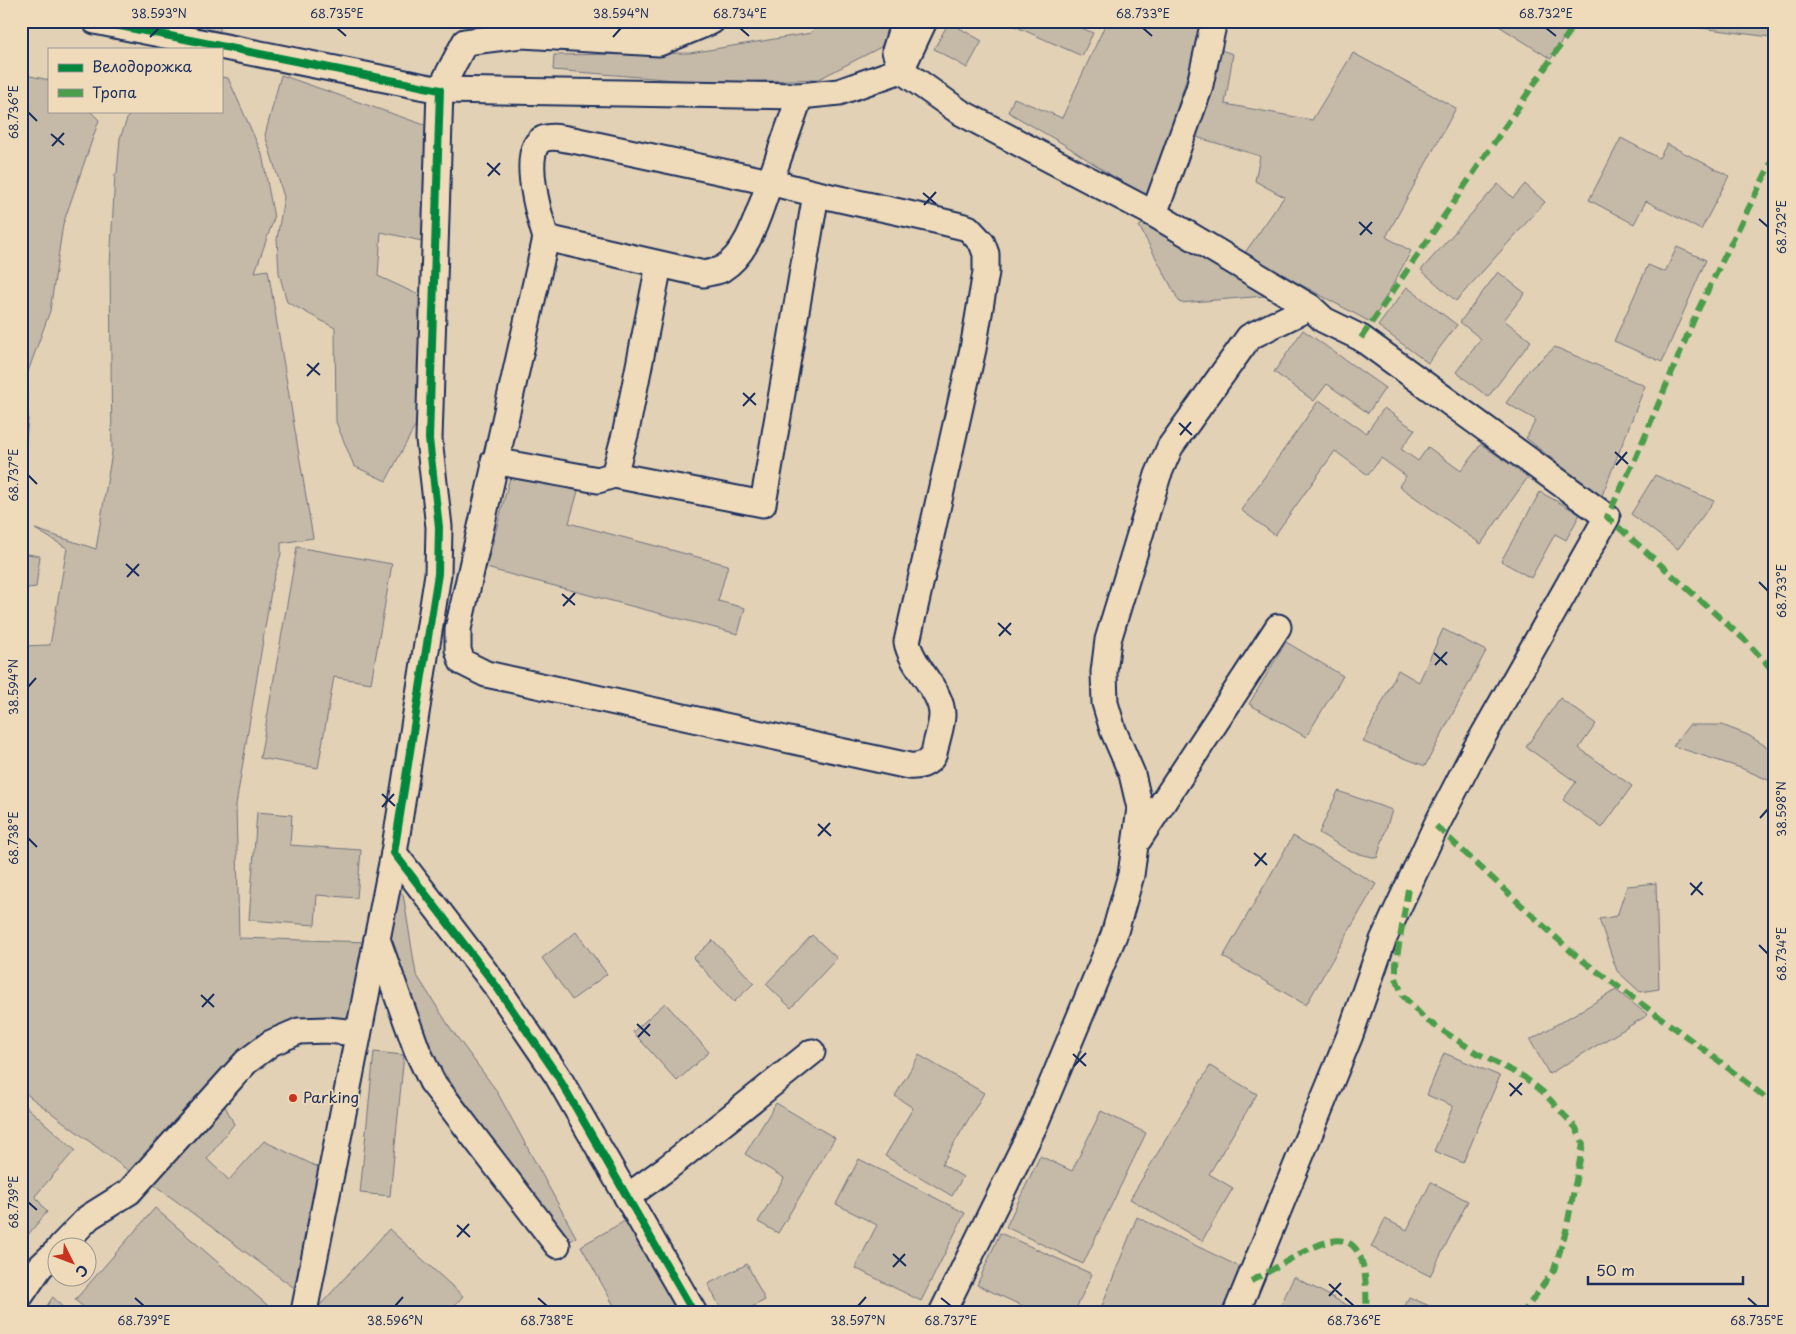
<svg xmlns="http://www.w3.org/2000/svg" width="1796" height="1334" viewBox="0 0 1796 1334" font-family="'Playpen Sans',sans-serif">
<rect width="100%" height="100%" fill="#e2d1b4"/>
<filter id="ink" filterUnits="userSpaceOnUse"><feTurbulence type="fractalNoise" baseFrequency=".02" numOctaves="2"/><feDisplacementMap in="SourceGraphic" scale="10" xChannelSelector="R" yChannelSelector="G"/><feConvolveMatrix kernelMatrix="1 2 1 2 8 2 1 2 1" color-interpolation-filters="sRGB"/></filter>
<g filter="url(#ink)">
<g fill="#c5b9a7" stroke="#707482">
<path d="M 172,21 L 221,21 L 219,37 L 171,27 Z"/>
<path d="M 452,21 L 676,21 L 671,27 L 622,25 L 555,26 Z"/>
<path d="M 822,21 L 893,21 L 881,47 L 819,79 L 714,83 L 553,70 L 554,55 L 690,53 L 811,33 Z"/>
<path d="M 1003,21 L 1071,21 L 1071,23 L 1093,33 L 1082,56 Z"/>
<path d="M 1107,21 L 1204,21 L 1149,200 L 1065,145 L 1008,112 L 1014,98 L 1062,118 Z"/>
<path d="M 1491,21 L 1574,21 L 1551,59 Z"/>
<path d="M 1648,21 L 1775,21 L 1775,28 L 1770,37 Z"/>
<path d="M 949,22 L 982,41 L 967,68 L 934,49 Z"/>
<path d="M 1211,47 L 1233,54 L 1225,104 L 1312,120 L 1353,53 L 1456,108 L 1386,237 L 1411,251 L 1372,323 L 1244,254 L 1284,197 L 1255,181 L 1260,156 L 1186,134 Z"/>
<path d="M 21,74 L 49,80 L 49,111 L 90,111 L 99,120 L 63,224 L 50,311 L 26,377 L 28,420 L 21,485 Z"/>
<path d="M 281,75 L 436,129 L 431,243 L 381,232 L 378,276 L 419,295 L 421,415 L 386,481 L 354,466 L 336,422 L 335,328 L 287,302 L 279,273 L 277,239 L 284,197 L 265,135 Z"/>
<path d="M 221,77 L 228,78 L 262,154 L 274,218 L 255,272 L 268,270 L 313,538 L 281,543 L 281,554 L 272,585 L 236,805 L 239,938 L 369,942 L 355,1023 L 303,1020 L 138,1178 L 21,1090 L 21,646 L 50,645 L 67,548 L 35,529 L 96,549 L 112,452 L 110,266 L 115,174 L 117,174 L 120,138 L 130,111 L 221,111 Z"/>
<path d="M 1621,138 L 1659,158 L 1667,144 L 1729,176 L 1701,230 L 1646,201 L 1634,224 L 1589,200 Z"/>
<path d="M 1498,184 L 1513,198 L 1525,184 L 1545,202 L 1456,301 L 1421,270 Z"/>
<path d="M 1150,220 L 1241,273 L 1265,296 L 1180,303 L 1139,226 Z"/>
<path d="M 1677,247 L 1706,260 L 1662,362 L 1614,341 L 1648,265 L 1665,272 Z"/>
<path d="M 1498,272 L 1525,293 L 1504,320 L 1531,341 L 1488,397 L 1456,372 L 1481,339 L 1460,322 Z"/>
<path d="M 1407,287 L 1457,325 L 1428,363 L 1378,326 Z"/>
<path d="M 1303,330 L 1385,388 L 1368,413 L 1327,384 L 1314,401 L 1274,372 Z"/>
<path d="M 1555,347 L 1645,386 L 1601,498 L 1526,438 L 1536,420 L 1506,403 L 1528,371 Z"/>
<path d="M 1319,400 L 1366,433 L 1384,408 L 1415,430 L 1401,449 L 1418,461 L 1428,447 L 1461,471 L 1481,444 L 1528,477 L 1481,544 L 1399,486 L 1406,476 L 1381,458 L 1368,475 L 1335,451 L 1275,535 L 1241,510 Z"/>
<path d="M 513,466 L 580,484 L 569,523 L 728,565 L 718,601 L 745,608 L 738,634 L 486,568 Z"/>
<path d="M 1655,475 L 1714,501 L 1678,549 L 1631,514 Z"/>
<path d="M 1540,492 L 1580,514 L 1566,540 L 1555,534 L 1531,578 L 1501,561 Z"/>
<path d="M 297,547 L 392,564 L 371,683 L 334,677 L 318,768 L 260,758 Z"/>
<path d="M 21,553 L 40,556 L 36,587 L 21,589 Z"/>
<path d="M 1443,629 L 1486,651 L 1425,766 L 1363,742 L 1398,670 L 1419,682 Z"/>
<path d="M 1286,642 L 1343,676 L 1306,737 L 1249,704 Z"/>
<path d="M 1560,698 L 1596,724 L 1579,748 L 1632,786 L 1602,828 L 1563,800 L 1576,782 L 1526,747 Z"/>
<path d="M 1689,725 L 1722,725 L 1748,735 L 1775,752 L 1775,783 L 1741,768 L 1673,746 Z"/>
<path d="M 1338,791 L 1392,810 L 1377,858 L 1351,852 L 1319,833 Z"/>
<path d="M 257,812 L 292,815 L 290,845 L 361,850 L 357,898 L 317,895 L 315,925 L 249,920 Z"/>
<path d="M 1293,836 L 1376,884 L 1306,1005 L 1223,957 Z"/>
<path d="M 1656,883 L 1659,989 L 1640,992 L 1617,971 L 1599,919 L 1617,916 L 1627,886 Z"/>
<path d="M 395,890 L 403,894 L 416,974 L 451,1029 L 496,1090 L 576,1237 L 568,1243 L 426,1048 L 391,946 Z"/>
<path d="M 576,932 L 607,974 L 572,1000 L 542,958 Z"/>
<path d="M 812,935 L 837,958 L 791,1008 L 766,984 Z"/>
<path d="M 713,940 L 754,983 L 734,1002 L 693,958 Z"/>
<path d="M 1616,990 L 1648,1015 L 1549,1074 L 1530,1040 Z"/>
<path d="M 665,1003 L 709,1052 L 677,1081 L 633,1032 Z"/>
<path d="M 374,1052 L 404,1055 L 390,1196 L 360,1193 Z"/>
<path d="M 1444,1053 L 1500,1076 L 1463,1163 L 1434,1151 L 1453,1106 L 1427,1095 Z"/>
<path d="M 919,1055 L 984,1093 L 942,1164 L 963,1177 L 952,1196 L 885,1156 L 913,1108 L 895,1096 Z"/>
<path d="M 1210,1066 L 1257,1094 L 1209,1174 L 1233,1188 L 1202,1241 L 1130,1199 Z"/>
<path d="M 221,1098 L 234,1124 L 207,1159 L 229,1180 L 264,1141 L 334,1175 L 297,1290 L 153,1184 Z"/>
<path d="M 21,1102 L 75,1150 L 35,1196 L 47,1212 L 21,1243 Z"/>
<path d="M 776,1103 L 835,1138 L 778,1233 L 758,1222 L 784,1178 L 745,1154 Z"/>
<path d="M 1101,1111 L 1146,1133 L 1083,1264 L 1006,1227 L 1040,1156 L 1072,1171 Z"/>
<path d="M 859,1159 L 965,1213 L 921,1301 L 855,1268 L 877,1225 L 836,1204 Z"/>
<path d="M 1431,1182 L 1468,1201 L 1430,1276 L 1371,1247 L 1385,1219 L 1407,1230 Z"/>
<path d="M 155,1208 L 273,1310 L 271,1313 L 91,1313 L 75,1300 Z"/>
<path d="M 1137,1217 L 1242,1268 L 1224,1313 L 1099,1313 Z"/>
<path d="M 628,1219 L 680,1313 L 618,1313 L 581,1246 Z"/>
<path d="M 389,1229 L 463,1296 L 448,1313 L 313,1313 Z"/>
<path d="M 1000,1233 L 1092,1274 L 1074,1313 L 1038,1313 L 977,1285 Z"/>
<path d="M 747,1264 L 765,1300 L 741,1313 L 723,1313 L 708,1284 Z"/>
<path d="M 1294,1277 L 1362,1313 L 1277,1313 Z"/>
<path d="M 53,1297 L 68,1313 L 42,1313 Z"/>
<path d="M 1409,1297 L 1434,1308 L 1432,1313 L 1402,1313 Z"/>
</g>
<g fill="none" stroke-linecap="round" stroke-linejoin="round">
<g stroke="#1b2f5e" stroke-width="29">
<g id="minor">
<path d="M 95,21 L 440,90 L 800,96 L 839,92 L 901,70 L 895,51 L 904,21"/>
<path d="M 924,21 L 901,70 L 960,112 L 1154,214 L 1199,89 L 1214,21"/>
<path d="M 546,238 L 704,274 C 709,272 717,272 722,269 C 750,252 759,210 770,182 L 573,140 C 564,139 552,135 543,139 C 519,149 540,219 546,238 L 458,629 L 458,650 L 462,662 L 486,674 L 909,766 C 922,767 933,762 935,749 C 937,738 942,725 942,715 C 942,690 912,668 907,642 L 973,349 L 986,272 L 986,254 L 982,243 L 968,228 C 902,211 835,200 770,182 L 800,96"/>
<path d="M 494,461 L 598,480 L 614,475 L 626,431 L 659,265"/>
<path d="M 614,475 L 763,504 L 816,194"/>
<path d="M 1139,839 L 1278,627"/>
<path d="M 394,853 L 377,939 L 417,1050 L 432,1082 L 557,1245"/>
<path d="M 627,1197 L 667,1168 L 812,1052"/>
<path d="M 61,1246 L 89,1217 L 129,1192 L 246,1062 L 271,1043 L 299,1031 L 327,1030 L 357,1033"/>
<path d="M 21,1295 L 40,1267 L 58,1250"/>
<path d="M 304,1312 L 377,939"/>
<path d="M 694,1313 L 557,1075 L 496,986 L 394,853 L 438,574 L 439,527 L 429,439 L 440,90 L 465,42 L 522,35 L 659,43 L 712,21"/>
<path d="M 942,1313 L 1035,1124 L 1114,935 L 1131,875 L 1140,808 L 1132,774 L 1113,730 L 1105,703 L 1104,672 L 1108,640 L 1158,475 L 1170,447 L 1249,337 L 1310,307 L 1154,214"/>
<path d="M 1236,1313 L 1350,1035 L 1383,940 L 1436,826 L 1474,752 L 1607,517 L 1361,338 L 1324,320 L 1310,307"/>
</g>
</g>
<use href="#minor" stroke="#efdbb9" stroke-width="25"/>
<g stroke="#4c9d4c" stroke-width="6" stroke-dasharray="12 6" stroke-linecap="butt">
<path d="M 1775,155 L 1698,310 L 1636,457 L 1607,517 L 1747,642 L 1775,673"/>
<path d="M 1361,338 L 1577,21"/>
<path d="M 1436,826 L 1575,955 L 1714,1057 L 1775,1105"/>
<path d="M 1408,889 L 1396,963 L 1396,978 L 1403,996 L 1426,1020 L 1477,1053 L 1524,1077 L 1543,1092 L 1576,1128 L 1583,1144 L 1566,1231 L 1554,1270 L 1523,1313"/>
<path d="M 1251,1281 C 1311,1251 1371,1193 1366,1313"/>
</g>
<g stroke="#efdbb9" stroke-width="11">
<path id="cycleway" d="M 95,21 L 440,90 L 429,439 L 439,527 L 438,574 L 394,853 L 496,986 L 557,1075 L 694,1313"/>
</g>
<use href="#cycleway" stroke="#00873e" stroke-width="8"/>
</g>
</g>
<path fill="none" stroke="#1b2f5e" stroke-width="2" d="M 337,28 L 346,36M 740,28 L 749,36M 1143,28 L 1152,36M 1546,28 L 1556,36M 150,37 L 159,28M 613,37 L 621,28M 28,112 L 37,121M 51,134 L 64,145M 52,146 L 64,133M 487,163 L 500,175M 488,176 L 500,163M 923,193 L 936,204M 924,205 L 936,192M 1759,219 L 1768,227M 1359,222 L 1372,234M 1360,235 L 1372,222M 307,364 L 320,375M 307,376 L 319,363M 743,393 L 756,405M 743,406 L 755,393M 1179,423 L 1192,435M 1180,435 L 1191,422M 1615,452 L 1628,464M 1616,465 L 1627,452M 28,475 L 37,484M 126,564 L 139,576M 127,577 L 139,564M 1759,582 L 1768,591M 562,594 L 575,605M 563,606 L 575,593M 998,623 L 1011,635M 999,636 L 1011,623M 1434,653 L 1447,665M 1435,665 L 1447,652M 28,687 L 36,678M 382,794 L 395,806M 382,807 L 394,794M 1760,818 L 1768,809M 818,824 L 831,836M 818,836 L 830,823M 28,838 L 37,847M 1254,853 L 1267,865M 1255,866 L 1266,853M 1690,883 L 1703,895M 1691,895 L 1702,882M 1759,945 L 1768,954M 201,995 L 214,1007M 202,1007 L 214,994M 637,1024 L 650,1036M 638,1037 L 650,1024M 1073,1054 L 1086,1066M 1074,1066 L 1086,1053M 1509,1083 L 1522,1095M 1510,1096 L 1522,1083M 28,1202 L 37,1210M 457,1225 L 470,1237M 457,1237 L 469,1224M 893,1254 L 906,1266M 893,1267 L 905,1254M 1329,1284 L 1342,1296M 1329,1296 L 1341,1283M 135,1298 L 144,1306M 538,1298 L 547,1306M 941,1298 L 951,1306M 1345,1298 L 1354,1306M 1748,1298 L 1757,1306M 395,1306 L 403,1297M 858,1306 L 866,1297"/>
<circle fill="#c8321e" stroke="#efdbb9" stroke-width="2" cx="293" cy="1098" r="5"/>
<g text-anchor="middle" stroke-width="4" stroke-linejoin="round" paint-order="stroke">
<g font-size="15" fill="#1b2f5e" stroke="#efdbb9" text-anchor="start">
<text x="303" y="1103">Parking</text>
</g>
</g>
<rect width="1796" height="1334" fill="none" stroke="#efdbb9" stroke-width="55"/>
<rect x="48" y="48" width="175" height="65" fill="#efdbb9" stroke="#9a9695"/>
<rect x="58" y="64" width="25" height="8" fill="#00873e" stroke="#9a9695"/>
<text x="92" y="72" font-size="15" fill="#1b2f5e">Велодорожка</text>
<rect x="58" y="89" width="25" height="8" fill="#4c9d4c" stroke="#9a9695"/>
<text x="92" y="98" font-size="15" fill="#1b2f5e">Тропа</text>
<g transform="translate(72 1262) rotate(132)"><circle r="24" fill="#efdbb9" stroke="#9a9695"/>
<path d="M0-4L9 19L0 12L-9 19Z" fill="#c8321e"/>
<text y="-8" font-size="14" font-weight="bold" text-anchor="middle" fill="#1b2f5e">С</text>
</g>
<path d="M1588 1276v8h155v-8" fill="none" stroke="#1b2f5e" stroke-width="2.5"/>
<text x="1596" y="1276" font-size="15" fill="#1b2f5e" stroke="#efdbb9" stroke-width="4" paint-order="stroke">50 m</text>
<rect x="28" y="28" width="1740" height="1278" fill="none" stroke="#1b2f5e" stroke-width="2"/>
<g font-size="12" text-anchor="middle" fill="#1b2f5e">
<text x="159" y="18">38.593°N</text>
<text x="337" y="18">68.735°E</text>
<text x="621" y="18">38.594°N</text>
<text x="740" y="18">68.734°E</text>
<text x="1143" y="18">68.733°E</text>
<text x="1546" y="18">68.732°E</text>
<text transform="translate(14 112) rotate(-90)" y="4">68.736°E</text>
<text transform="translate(1782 227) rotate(-90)" y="4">68.732°E</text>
<text transform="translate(14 475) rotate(-90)" y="4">68.737°E</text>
<text transform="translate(1782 591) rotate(-90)" y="4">68.733°E</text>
<text transform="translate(14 687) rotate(-90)" y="4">38.594°N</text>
<text transform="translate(1782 809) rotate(-90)" y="4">38.598°N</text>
<text transform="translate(14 838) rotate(-90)" y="4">68.738°E</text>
<text transform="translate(1782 954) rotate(-90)" y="4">68.734°E</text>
<text transform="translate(14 1202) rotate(-90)" y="4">68.739°E</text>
<text x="144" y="1325">68.739°E</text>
<text x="395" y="1325">38.596°N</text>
<text x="547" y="1325">68.738°E</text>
<text x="858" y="1325">38.597°N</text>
<text x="951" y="1325">68.737°E</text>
<text x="1354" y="1325">68.736°E</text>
<text x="1757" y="1325">68.735°E</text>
</g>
</svg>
